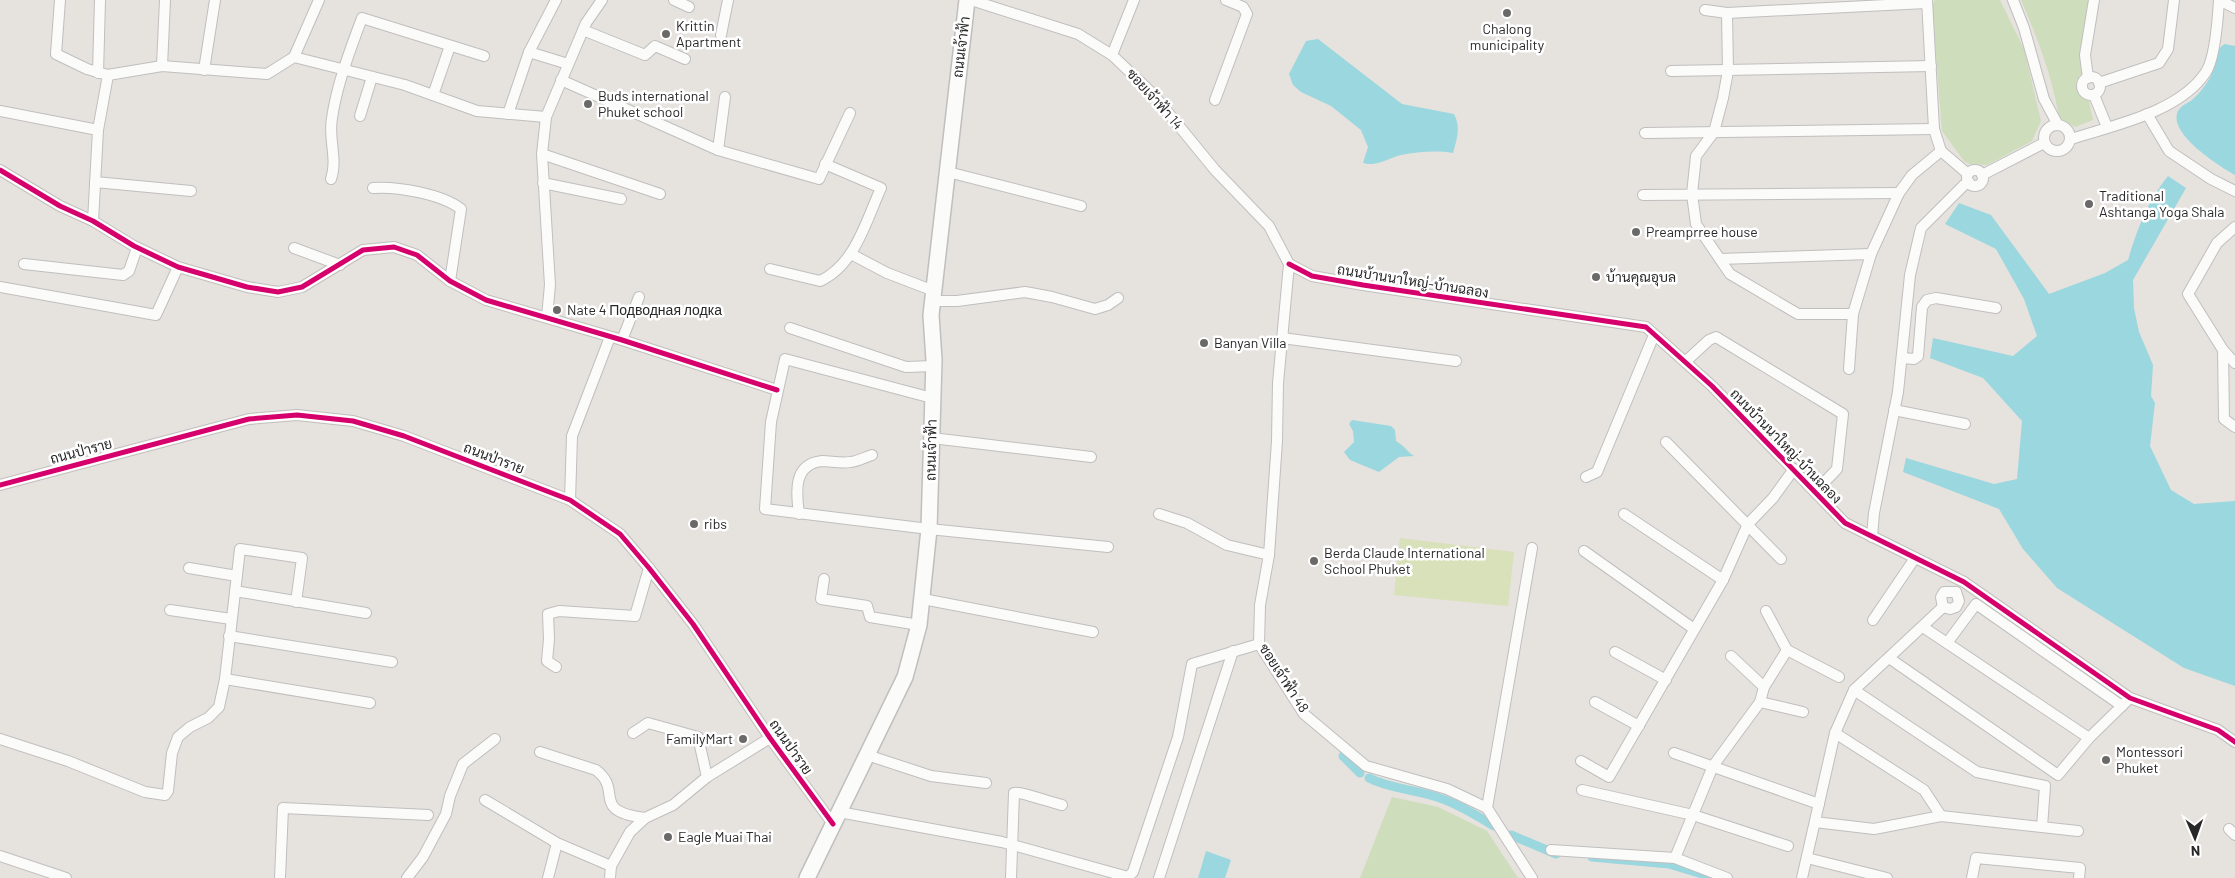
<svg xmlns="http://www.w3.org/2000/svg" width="2235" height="878" viewBox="0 0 2235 878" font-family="Barlow,Sarabun,sans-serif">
<rect width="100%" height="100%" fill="#e6e2de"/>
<g fill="#ceddbb">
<path d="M 1935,0 L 2000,0 L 2024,49 L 2041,121 L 2032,141 L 1987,165 L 1969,164 L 1964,161 L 1942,131 L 1932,6 Z"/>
<path d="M 2021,0 L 2088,0 L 2088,13 L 2083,42 L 2082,73 L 2077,80 L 2076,88 L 2081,95 L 2089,101 L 2093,120 L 2075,127 L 2059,118 C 2053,78 2037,37 2021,0 Z"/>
<path d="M 1392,797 L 1438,807 L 1487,831 L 1518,878 L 1360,878 Z"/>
</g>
<path fill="#d8e1b9" d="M 1400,538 L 1514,552 L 1508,606 L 1394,595 Z"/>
<g fill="#9ad7df">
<path d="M 1318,39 L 1402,104 L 1454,114 C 1461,127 1457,139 1453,153 C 1436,150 1417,152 1401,155 C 1388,158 1377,167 1363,163 L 1368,147 L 1361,130 L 1331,106 L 1301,92 L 1293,85 L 1289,74 L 1306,41 Z"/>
<path d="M 2225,44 L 2235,46 L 2235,175 C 2219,166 2167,133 2178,111 C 2181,105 2189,103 2193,99 C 2200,93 2205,86 2210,78 C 2216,68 2213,50 2225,44 Z"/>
<path d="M 2168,176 L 2186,188 L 2133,280 L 2134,308 L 2139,332 L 2153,365 L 2151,396 L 2155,403 L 2150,446 L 2171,490 L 2194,504 L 2235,501 L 2235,686 L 2184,668 L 2057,588 L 2023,549 L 1999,509 L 1903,472 L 1906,458 L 1994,484 L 2017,479 L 2022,421 L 1983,378 L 1930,358 L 1933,338 L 2013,356 L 2037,336 L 2024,299 L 1996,249 L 1945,224 L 1959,203 L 1991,215 L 2049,294 L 2105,273 L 2128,260 C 2138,227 2147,203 2168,176 Z"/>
<path d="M 1352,420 L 1391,426 L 1395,430 L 1396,441 C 1406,447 1407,452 1414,456 L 1399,457 L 1379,472 L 1350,460 L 1344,452 L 1354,442 L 1353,431 L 1349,424 Z"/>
<path d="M 1206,851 L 1231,860 L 1225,878 L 1198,878 Z"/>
</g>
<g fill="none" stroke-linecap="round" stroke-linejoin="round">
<g stroke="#9ad7df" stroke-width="9">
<path d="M 1343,756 L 1360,773"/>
<path d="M 1369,778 C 1388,788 1410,789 1430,795 C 1453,801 1474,814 1494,826"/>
<path d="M 1511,835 L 1556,854"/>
<path d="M 1592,857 L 1669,864 L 1709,876"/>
</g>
<g stroke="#c0bfbf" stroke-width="12">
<g id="minor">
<path d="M 60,0 L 56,54 L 87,69 L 108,75 L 162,66 L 267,74 L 294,57 L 405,85 L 477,111 L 546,117"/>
<path d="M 674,0 L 689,7"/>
<path d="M 971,0 L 1078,34 L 1112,55 L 1152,93 L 1215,170 L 1269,226 L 1289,264"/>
<path d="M 1927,0 L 1934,129 L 1941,151 L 1968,174"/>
<path d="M 2013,0 L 2024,28 L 2044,99 L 2058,125"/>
<path d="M 1705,10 L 1727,13 L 1926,3"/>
<path d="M 1727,13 L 1728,71 L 1723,98 L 1714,132 L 1696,156 L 1692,194 L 1696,224 L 1730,274 L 1798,314 L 1853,314 L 1871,254 L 1899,193 L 1912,175 L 1941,151"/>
<path d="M 583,30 L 645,55 L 655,46 L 685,59"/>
<path d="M 721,35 L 728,0"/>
<path d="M 529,52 L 568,64"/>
<path d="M 1112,55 L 1134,0"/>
<path d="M 294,57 L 319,0"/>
<path d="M 162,66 L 165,0"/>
<path d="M 204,70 L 215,0"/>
<path d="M 1671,71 L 1931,66"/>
<path d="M 98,73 L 100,0"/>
<circle cx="2091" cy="86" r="9"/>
<path d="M 2088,78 L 2085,55 L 2094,0"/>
<path d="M 561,80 L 718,150 L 819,179 L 850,113"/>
<path d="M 2099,83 L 2159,63 L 2168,49 L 2174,0"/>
<path d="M 433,95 L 450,46"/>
<path d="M 2094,95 L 2107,127"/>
<path d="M 1215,100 L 1247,14 L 1243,7 L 1226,0"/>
<path d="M 0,111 L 98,130"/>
<path d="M 508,114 L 529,52 L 556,0"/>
<path d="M 2147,114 L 2169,151 L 2211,179 L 2235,191"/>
<path d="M 360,116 L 372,77"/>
<circle cx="2057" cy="138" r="13"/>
<path d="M 1645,133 L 1934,129"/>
<path d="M 2071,139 C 2114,125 2180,112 2206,72 C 2215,58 2218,17 2219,0 L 2235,8"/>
<path d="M 718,150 L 725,97"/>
<path d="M 542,154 L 660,194"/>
<path d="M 0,170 L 60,206 L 93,221 L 134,246 L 178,267 L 247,287 L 278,292 L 302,287 L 363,250 L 394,247 L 417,255 L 450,281 L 486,300 L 622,340 L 777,390"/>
<circle cx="1975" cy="178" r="8"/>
<path d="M 948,172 L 1081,206"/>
<path d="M 1982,175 L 2044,143"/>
<path d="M 331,179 C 338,159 328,139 332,118 C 337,84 350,50 362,18 L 484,56"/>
<path d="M 95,182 L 191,191"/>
<path d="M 543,183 L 621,199"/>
<path d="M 373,188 C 396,186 442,194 461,209 L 450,281"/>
<path d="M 1643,195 L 1899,193"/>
<path d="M 93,221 L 98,130 L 108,75"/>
<path d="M 2235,227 L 2217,243 L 2188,294 L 2223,350 L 2235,363"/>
<path d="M 294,248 L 340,265"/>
<path d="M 851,254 L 887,273 L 934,291"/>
<path d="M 1720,259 L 1871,254"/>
<path d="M 24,264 L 123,275 L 129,271 L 137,248"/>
<path d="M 1289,264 L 1312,276 L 1363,285 L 1646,327 L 1712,386 L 1845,523 L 1964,582 L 2130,698 L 2218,730 L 2235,742"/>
<path d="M 1289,264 L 1278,383 L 1277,441 L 1269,555 L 1260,605 L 1259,644 L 1304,714 L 1366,766 L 1447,789 L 1487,808 L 1532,878"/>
<path d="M 770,269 L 820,281 C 855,265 866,221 881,188 L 825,164"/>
<path d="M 0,287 L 156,315 L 178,267"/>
<path d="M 933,301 L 957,301 L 1025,292 L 1052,297 L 1095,309 L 1108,305 L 1118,298"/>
<path d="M 547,317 L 550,285 L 542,154 L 546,117 L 586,23 L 602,0"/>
<path d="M 790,328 L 906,367 L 934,366"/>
<path d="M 1282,338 L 1456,361"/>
<path d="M 622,340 L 639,297"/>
<path d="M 2223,350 L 2224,419 L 2235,427"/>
<path d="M 1902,358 L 1914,359 L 1918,356 L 1922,307 L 1927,300 L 1936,298 L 1996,308"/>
<path d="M 1685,362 L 1709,340 L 1716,337 L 1843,414 L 1837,469 L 1815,492"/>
<path d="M 1849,369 L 1853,314"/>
<path d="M 932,398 L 785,359 L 771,422 L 765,509 L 929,529 L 1108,547"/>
<path d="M 1894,410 L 1965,424"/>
<path d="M 932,438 L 1091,457"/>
<path d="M 1666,442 L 1781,559"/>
<path d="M 1586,477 L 1597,472 L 1654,335"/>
<path d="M 0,485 L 249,419 L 297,415 L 353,421 L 404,436 L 570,500 L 620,534 L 649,568 L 693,624 L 770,738 L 833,824"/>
<path d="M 570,500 L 572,436 L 610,337"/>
<path d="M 799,514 C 796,492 793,464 822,461 C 831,461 841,464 850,462 C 857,462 865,457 872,455"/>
<path d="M 1159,514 L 1187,523 L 1227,545 L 1269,555"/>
<path d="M 1624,514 L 1723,580"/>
<path d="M 1872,537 L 1874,513 L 1898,392 L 1910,275 L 1921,228 L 1964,185 L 1969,182"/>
<path d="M 1584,551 L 1694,629"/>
<path d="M 189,568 L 237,576"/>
<path d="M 824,579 L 821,599 L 867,606 L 870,617 L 919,625"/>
<path d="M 235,591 L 366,613"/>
<path d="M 923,599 L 1093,632"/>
<path d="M 1943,607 L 1950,609 L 1956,607 L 1959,601 L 1956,592"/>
<path d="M 1943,607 L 1941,597 L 1944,592 L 1956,592"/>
<path d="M 170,610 L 231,619"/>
<path d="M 1873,620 L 1915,558"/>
<path d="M 1923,627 L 2089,738"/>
<path d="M 229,636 L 392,662"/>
<path d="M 1947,643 L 1976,604 L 2122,706"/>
<path d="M 1787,650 L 1839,677"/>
<path d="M 1615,652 L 1666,680"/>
<path d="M 1731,656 L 1764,687"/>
<path d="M 1889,658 L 2058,775 L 2089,738 L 2130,698"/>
<path d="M 556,667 L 547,661 L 549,639 L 548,614 L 559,611 L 635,616 L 649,568"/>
<path d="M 225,679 L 370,703"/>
<path d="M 1854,690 L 1977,772 L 2045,786 L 2042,827"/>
<path d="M 1595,702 L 1639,726"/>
<path d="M 1760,702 L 1803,712"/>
<path d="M 633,733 L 648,723 L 698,737 L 707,777"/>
<path d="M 1835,733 L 1924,790 L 1941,816"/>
<path d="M 0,739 L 68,761 L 145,792 L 165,795 L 168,791 L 172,753 L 178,737 L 190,727 L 208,718 L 219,707 L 225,679 L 240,549 L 302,558 L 296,602"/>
<path d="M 540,752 L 596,770 C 624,791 589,811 645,818"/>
<path d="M 1674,753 L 1819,804"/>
<path d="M 867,755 L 931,776 L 986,783"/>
<path d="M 1581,761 L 1609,777 L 1723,580 L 1748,524 L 1773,498 L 1794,469"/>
<path d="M 1582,790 L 1693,815 L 1788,846"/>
<path d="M 485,800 L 557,843 L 611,866"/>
<path d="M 1487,808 L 1532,548"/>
<path d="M 839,812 L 1002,842 L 1128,877 L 1133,872 L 1178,737 L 1192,664 L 1259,644"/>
<path d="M 1815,822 L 1874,829 L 1941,816 L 2078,831"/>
<path d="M 2229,829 L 2235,835"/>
<path d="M 1551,850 L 1675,858 L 1727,878"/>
<path d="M 0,856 L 66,878"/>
<path d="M 1675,858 L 1713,766 L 1760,702 L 1764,687 L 1787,650 L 1766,611"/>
<path d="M 1807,858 L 1887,878"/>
<path d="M 280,878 L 283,808 L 428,815"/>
<path d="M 407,878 L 423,857 L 446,814 L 450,796 L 463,764 L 495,739"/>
<path d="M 548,878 L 557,843"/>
<path d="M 610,878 L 611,866 L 630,832 L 645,818 L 673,805 L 707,777 L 770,738"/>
<path d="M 1011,878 L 1014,793 C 1020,791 1052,803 1062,805"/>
<path d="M 1159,878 L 1233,651"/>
<path d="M 1802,878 L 1835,733 L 1854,690 L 1943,607"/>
<path d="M 1972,878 L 1976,858 L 2080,868 L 2079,878"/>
</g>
</g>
<g stroke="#c0bfbf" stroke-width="18">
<path id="secondary" d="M 807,878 L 905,677 L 919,625 L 929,529 L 934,360 L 931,315 L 967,0"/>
</g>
<use href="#minor" stroke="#fbfbfa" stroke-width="10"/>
<use href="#secondary" stroke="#fbfbfa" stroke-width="15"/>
<g stroke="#fff" stroke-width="8">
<g id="cycleway">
<path d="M 0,170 L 60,206 L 93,221 L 134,246 L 178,267 L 247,287 L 278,292 L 302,287 L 363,250 L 394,247 L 417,255 L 450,281 L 486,300 L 622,340 L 777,390"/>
<path d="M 1289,264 L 1312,276 L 1363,285 L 1646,327 L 1712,386 L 1845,523 L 1964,582 L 2130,698 L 2218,730 L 2235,742"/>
<path d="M 0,485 L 249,419 L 297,415 L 353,421 L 404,436 L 570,500 L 620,534 L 649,568 L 693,624 L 770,738 L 833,824"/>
</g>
</g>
<use href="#cycleway" stroke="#d6006c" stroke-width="5"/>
</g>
<g fill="#6a6968" stroke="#fff" stroke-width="2">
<circle cx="1507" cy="13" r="5"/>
<circle cx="666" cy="34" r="5"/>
<circle cx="588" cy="104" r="5"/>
<circle cx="2089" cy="204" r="5"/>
<circle cx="1636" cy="232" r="5"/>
<circle cx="1596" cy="277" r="5"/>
<circle cx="557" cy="310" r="5"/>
<circle cx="1204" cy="343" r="5"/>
<circle cx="694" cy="524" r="5"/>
<circle cx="1314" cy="561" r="5"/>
<circle cx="743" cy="739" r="5"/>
<circle cx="2106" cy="760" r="5"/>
<circle cx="668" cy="837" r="5"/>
</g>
<g text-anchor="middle" stroke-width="5" stroke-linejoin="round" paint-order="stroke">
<g font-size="14" fill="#282828" stroke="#fff" text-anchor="start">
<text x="676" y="31">Krittin<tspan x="676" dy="16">Apartment</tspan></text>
<text x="1507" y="34" text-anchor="middle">Chalong<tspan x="1507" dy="16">municipality</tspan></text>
<text x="598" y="101">Buds international<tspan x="598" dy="16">Phuket school</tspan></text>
<text x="2099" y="201">Traditional<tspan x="2099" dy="16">Ashtanga Yoga Shala</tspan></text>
<text x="1646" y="237">Preamprree house</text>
<text x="1606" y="282">บ้านคุณอุบล</text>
<text x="567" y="315">Nate 4 Подводная лодка</text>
<text x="1214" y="348">Banyan Villa</text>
<text x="704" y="529">ribs</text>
<text x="1324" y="558">Berda Claude International<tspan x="1324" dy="16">School Phuket</tspan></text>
<text x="733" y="744" text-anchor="end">FamilyMart</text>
<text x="2116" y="757">Montessori<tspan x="2116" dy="16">Phuket</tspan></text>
<text x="678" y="842">Eagle Muai Thai</text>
</g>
<g font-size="14" fill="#282828" stroke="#fff">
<text transform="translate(961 47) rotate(-83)" y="5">ถนนเจ้าฟ้า</text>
<text transform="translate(1155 99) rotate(48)" y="5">ซอยเจ้าฟ้า 14</text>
<text transform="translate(1413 281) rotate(9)" y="5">ถนนบ้านนาใหญ่-บ้านฉลอง</text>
<text transform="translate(1786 446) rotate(46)" y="5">ถนนบ้านนาใหญ่-บ้านฉลอง</text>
<text transform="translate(931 450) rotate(-89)" y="5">ถนนเจ้าฟ้า</text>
<text transform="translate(81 451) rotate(-15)" y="5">ถนนป่าราย</text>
<text transform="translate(494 458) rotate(21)" y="5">ถนนป่าราย</text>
<text transform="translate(1284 678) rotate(57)" y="5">ซอยเจ้าฟ้า 48</text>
<text transform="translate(791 747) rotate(55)" y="5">ถนนป่าราย</text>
</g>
</g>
<g transform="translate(2195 838) rotate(178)" stroke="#ffffff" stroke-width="4" paint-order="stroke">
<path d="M0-4L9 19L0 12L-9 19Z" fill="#282828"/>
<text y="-8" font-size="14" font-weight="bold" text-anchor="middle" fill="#282828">N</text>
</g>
</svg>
